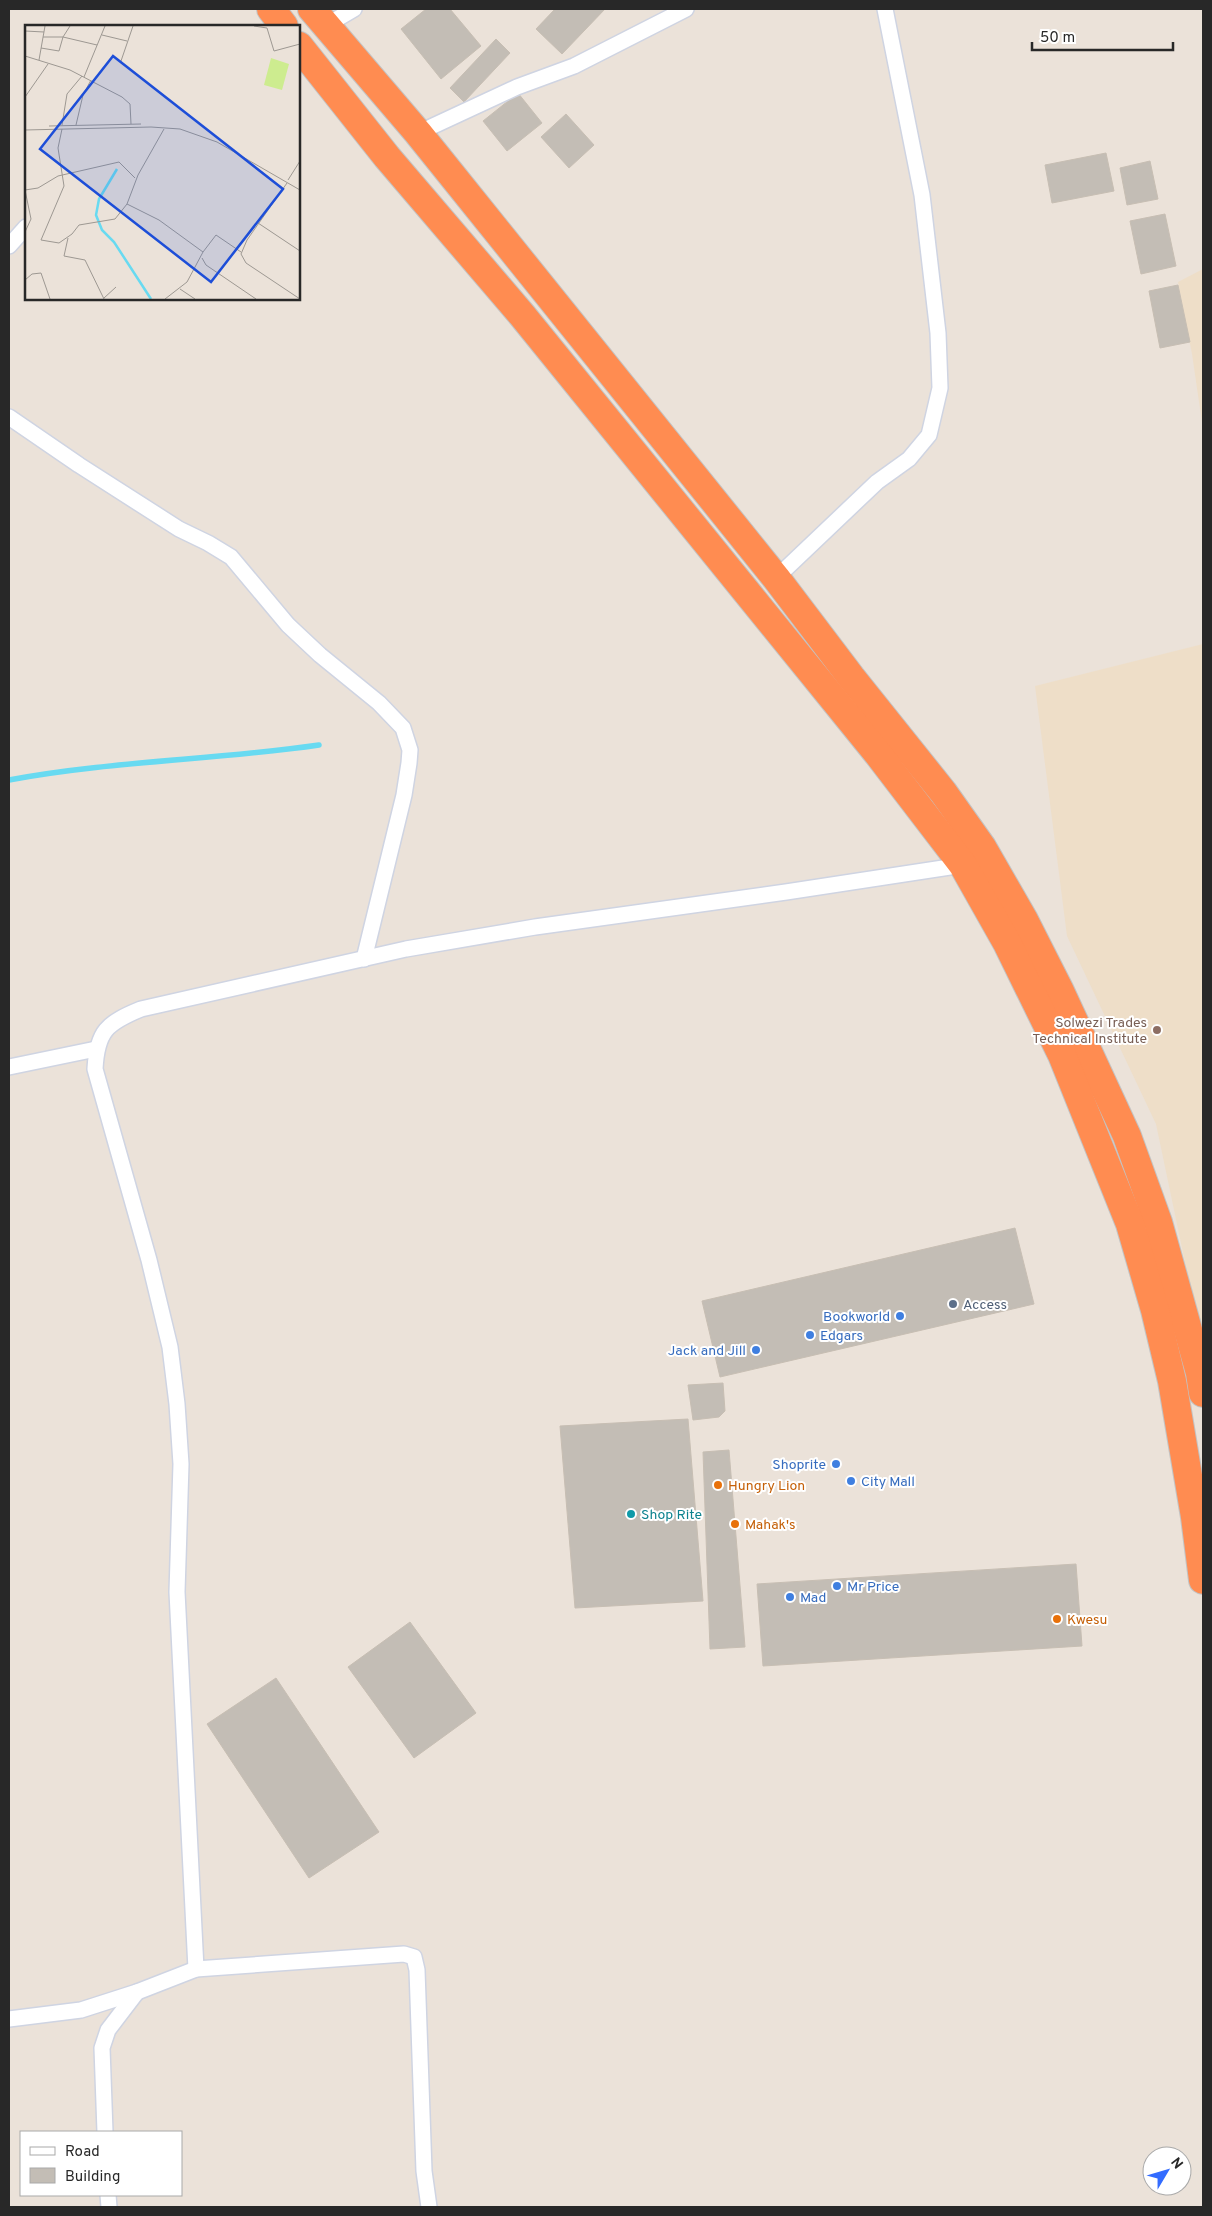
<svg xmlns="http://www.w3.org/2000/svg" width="1212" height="2216" viewBox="0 0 1212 2216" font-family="Overpass,sans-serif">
<rect width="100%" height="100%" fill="#ebe2d9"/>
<g fill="#eedec8">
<path d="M 1203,269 L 1203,429 L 1192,354 L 1178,282 Z"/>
<path d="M 1203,644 L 1203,1348 L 1156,1124 L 1067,936 L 1035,686 Z"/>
</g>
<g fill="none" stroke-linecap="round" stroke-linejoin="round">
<path stroke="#68daf1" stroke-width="5.5" d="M 9,780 C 111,761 216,760 319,745"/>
</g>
<g fill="#c3bdb5" stroke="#c7beb3">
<path d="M 426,9 L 450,9 L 481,46 L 441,79 L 401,29 Z"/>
<path d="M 555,9 L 605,9 L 562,54 L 536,29 Z"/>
<path d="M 496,39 L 510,53 L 464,102 L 450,88 Z"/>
<path d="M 518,93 L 542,123 L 507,151 L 483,121 Z"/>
<path d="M 566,114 L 594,145 L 569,168 L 541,137 Z"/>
<path d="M 1106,153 L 1114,191 L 1052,203 L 1045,165 Z"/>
<path d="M 1150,161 L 1158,199 L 1127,205 L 1120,168 Z"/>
<path d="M 1165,214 L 1176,266 L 1141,274 L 1130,221 Z"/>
<path d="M 1178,285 L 1190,342 L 1160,348 L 1149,291 Z"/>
<path d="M 1015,1228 L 1034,1304 L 720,1377 L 702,1301 Z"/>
<path d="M 723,1383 L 725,1411 L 719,1417 L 693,1420 L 688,1385 Z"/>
<path d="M 688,1419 L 703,1601 L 575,1608 L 560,1426 Z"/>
<path d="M 729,1450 L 745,1647 L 710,1649 L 703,1452 Z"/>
<path d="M 1076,1564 L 1082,1646 L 763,1666 L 757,1584 Z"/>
<path d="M 410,1622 L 476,1713 L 414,1758 L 348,1667 Z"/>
<path d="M 276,1678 L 379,1832 L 309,1878 L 207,1724 Z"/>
</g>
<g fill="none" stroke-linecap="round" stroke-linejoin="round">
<g stroke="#cfd4e2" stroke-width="18">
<g id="street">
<path d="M 325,26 L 354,9"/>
<path d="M 418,133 L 517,87 L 574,66 L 686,9"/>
<path d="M 9,246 L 26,227"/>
<path d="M 9,417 L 79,465 L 179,529 L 208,543 L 231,557 L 288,625 L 320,655 L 379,703 L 403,728 L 410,750 L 409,763 L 404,795 L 364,959"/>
<path d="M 776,578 L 877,482 L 909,459 L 929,435 L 940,388 L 938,333 L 922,195 L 885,9"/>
<path d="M 9,1067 L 96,1049"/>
<path d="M 9,2019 L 81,2010 L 137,1992 L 196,1969"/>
<path d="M 105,2132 L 102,2048 L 108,2030 L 137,1992"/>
<path d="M 108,2195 L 109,2207"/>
<path d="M 429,2207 L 424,2171 L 417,1970 L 414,1957 L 404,1954 L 196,1969 L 177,1592 L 181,1464 L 177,1404 L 170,1347 L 149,1260 L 95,1069 C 97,1031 107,1023 141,1009 L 406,949 L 535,927 L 786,892 L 963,865"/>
</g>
</g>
<g stroke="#c3c3c3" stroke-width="30">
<g id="highway">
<path d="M 271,9 L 284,26"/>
<path d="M 312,9 L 418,133 L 776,578 L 851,677 L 943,792 L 982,847 L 1024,920 L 1060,991 L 1127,1136 L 1158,1222 L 1200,1373 L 1203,1393"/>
<path d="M 299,46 L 387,157 L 522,315 L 878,754 L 963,865 L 1007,943 L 1062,1055 L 1130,1224 L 1155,1310 L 1172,1381 L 1195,1517 L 1203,1580"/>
</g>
</g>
<use href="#street" stroke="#fff" stroke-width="15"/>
<use href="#highway" stroke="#ff8c51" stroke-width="28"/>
</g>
<circle fill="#8d6e63" stroke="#fff" stroke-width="2" cx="1157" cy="1030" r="5"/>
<circle fill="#5c6f8a" stroke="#fff" stroke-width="2" cx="953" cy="1304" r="5"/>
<g fill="#3f7fe0" stroke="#fff" stroke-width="2">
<circle cx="900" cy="1316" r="5"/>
<circle cx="810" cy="1335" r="5"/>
<circle cx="756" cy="1350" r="5"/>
<circle cx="836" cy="1464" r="5"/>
<circle cx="851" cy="1481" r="5"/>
<circle cx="837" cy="1586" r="5"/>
<circle cx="790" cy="1597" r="5"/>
</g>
<g fill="#e8710a" stroke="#fff" stroke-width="2">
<circle cx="718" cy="1485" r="5"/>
<circle cx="735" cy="1524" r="5"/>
<circle cx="1057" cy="1619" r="5"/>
</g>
<circle fill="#0f9aa8" stroke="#fff" stroke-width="2" cx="631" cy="1514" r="5"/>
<g text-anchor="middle" stroke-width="4" stroke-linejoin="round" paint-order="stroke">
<g font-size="14" fill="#785e54" stroke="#fff" text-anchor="end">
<text x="1147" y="1027">Solwezi Trades<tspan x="1147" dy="16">Technical Institute</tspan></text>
</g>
<g font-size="14" fill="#4e5e75" stroke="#fff" text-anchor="start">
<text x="963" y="1309">Access</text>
</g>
<g font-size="14" fill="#366cbe" stroke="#fff" text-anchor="start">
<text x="890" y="1321" text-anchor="end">Bookworld</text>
<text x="820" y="1340">Edgars</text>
<text x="746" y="1355" text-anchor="end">Jack and Jill</text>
<text x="826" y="1469" text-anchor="end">Shoprite</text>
<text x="861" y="1486">City Mall</text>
<text x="847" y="1591">Mr Price</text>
<text x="800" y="1602">Mad</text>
</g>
<g font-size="14" fill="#c56008" stroke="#fff" text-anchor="start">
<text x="728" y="1490">Hungry Lion</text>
<text x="745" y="1529">Mahak's</text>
<text x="1067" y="1624">Kwesu</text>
</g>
<g font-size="14" fill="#0d838f" stroke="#fff" text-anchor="start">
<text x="641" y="1519">Shop Rite</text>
</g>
</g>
<g transform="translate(25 25)">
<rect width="275" height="275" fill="#ebe2d9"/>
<path d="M 246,33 L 264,39 L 257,65 L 239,60 Z" fill="#cdec8f"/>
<path fill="none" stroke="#68daf1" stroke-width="2.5" d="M 92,144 L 74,174 L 71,190 L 77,205 L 89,217 L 126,274"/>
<path fill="none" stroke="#9d9892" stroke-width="1" d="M 45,1 L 38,12 L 72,20M 229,1 L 242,3 L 249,26 L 275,19M 0,6 L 19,7M 77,10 L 102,16M 16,23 L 34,26 L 38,12 L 18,12M 0,31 L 45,45 L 97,72 L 105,79 L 106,99M 14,35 L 20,1M 96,36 L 108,1M 59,52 L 80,1M 0,72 L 23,39M 37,100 L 42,69 L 57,51M 51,100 L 58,70 L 66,55M 24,101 L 116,99M 37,104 L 33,123 L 39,161 L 16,215 L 34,218 L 47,209 L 54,200 L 90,194 L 102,179M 139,104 L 113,150 L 102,179 L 134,195 L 178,227 L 191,210 L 216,227M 0,105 L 126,102 L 155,104 L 192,117 L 275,165M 263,155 L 275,136M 262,158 L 222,215 L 216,229 L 221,238 L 275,274M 0,165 L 13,163 L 33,151 L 94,137 L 110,153M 0,165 L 6,194 L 0,207M 233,198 L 275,226M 43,213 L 39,231 L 60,235 L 79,274M 177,233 L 181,240 L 231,274M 0,255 L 7,249 L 16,248 L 25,274M 155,264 L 170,274M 79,273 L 91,262M 140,274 L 162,257 L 178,227"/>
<path fill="#1d4ed8" fill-opacity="0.15" stroke="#1d4ed8" stroke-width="2.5" d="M 88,31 L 258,164 L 186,257 L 15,124 Z"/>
<rect width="275" height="275" fill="none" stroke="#282828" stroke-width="2.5"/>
</g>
<rect width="1212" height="2216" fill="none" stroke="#282828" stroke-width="20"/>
<rect x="20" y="2131" width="162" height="65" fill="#ffffff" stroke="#a9a9a9"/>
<rect x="30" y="2147" width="25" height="8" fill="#ffffff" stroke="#a9a9a9"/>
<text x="65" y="2156" font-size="15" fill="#282828">Road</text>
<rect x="30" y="2168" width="25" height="15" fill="#c3bdb5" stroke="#a9a9a9"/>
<text x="65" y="2181" font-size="15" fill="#282828">Building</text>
<g transform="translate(1167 2171) rotate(52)"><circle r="24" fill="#ffffff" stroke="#a9a9a9"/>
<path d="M0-4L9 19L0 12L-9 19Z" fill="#336cff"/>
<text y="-8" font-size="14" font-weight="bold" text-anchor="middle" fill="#282828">N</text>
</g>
<path d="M1032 42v8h141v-8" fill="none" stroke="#282828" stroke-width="2.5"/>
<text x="1040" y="42" font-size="15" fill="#282828" stroke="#ffffff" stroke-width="4" paint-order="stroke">50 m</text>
</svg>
